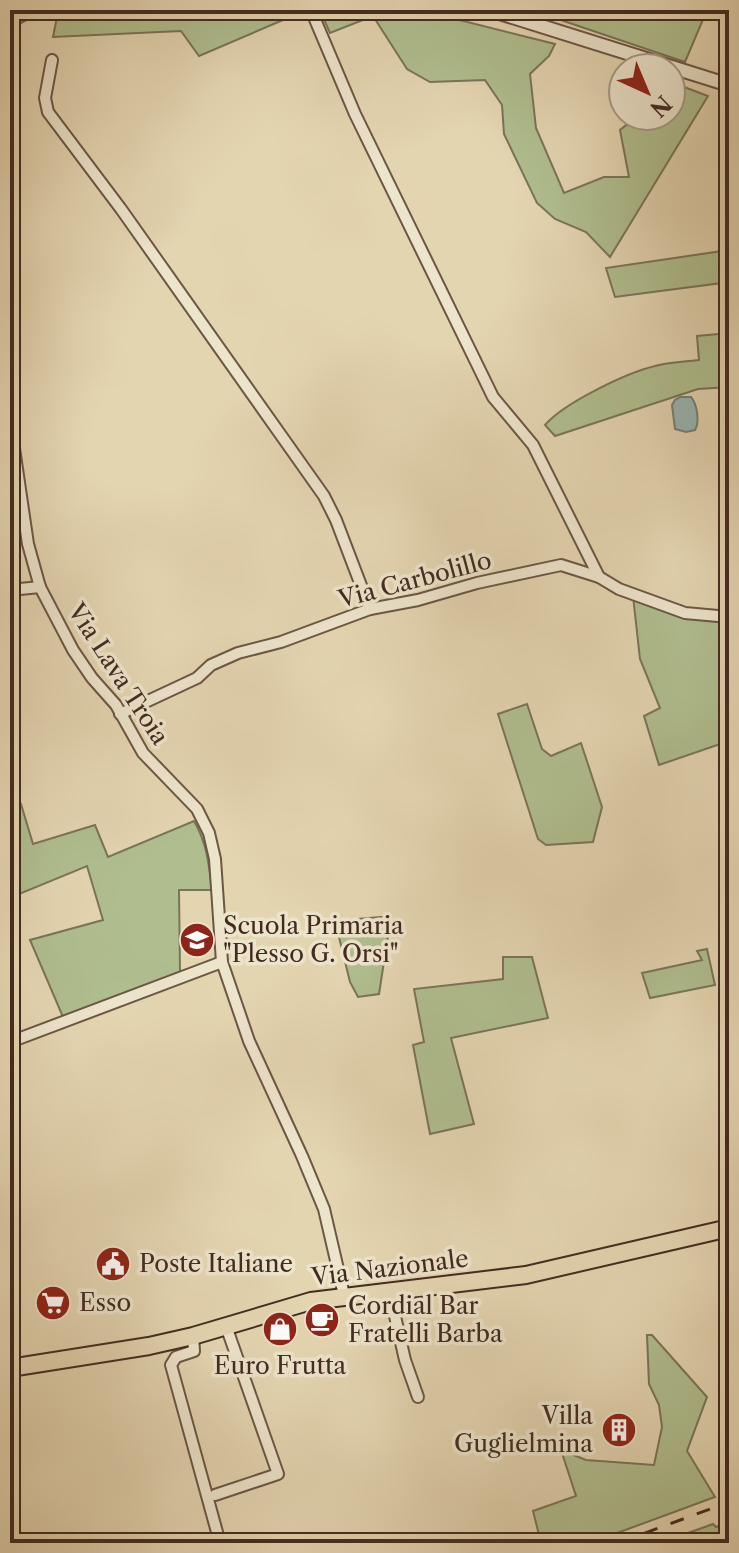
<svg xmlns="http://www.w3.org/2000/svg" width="739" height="1553" viewBox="0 0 739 1553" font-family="'Libre Caslon Text',serif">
<rect width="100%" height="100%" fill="#e4d5b1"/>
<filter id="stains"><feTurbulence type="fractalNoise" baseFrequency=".0025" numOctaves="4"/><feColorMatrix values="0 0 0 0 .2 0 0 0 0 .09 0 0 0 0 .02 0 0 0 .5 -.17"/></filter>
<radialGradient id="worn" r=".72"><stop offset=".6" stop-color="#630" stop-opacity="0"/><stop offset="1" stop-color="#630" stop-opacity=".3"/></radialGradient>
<g fill="#b0be8f" stroke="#7a7458" stroke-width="2">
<path d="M 336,10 L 420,10 L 555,44 L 549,56 L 530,74 L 536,128 L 564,193 L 604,177 L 629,177 L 620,130 L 638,116 L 671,116 L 671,82 L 708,96 L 610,257 L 586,232 L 555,219 L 537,203 L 504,134 L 502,105 L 485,80 L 430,82 L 407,69 L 373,16 L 330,33 L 322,15 Z"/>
<path d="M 541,10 L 707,10 L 685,62 L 537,12 Z"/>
<path d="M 304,11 L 199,56 L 181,31 L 53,37 L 58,12 Z"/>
<path d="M 729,250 L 729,282 L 615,297 L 606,268 Z"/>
<path d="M 729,333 L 729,387 L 698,389 L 555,436 L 545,425 C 564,403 626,373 655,366 C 669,362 684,362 699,360 L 697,336 Z"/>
<path d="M 633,596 L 729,620 L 729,741 L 659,765 L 644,716 L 660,708 L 640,659 Z"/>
<path d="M 527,704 L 542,749 L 551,756 L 581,743 L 602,807 L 593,842 L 546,845 L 538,839 L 498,714 Z"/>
<path d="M 21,804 L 33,844 L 95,825 L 108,857 L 194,821 C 207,843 209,865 212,890 L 179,890 L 180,972 L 63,1017 L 30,940 L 103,920 L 87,866 L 12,897 L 10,890 L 10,806 Z"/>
<path d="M 391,916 L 379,994 L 358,997 L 350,982 L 335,921 Z"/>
<path d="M 707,949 L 715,985 L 650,998 L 642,973 L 702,960 L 697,951 Z"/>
<path d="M 503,957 L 532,957 L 548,1018 L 451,1038 L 474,1124 L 430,1134 L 413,1045 L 424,1042 L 414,989 L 503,979 Z"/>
<path d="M 647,1335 L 652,1335 L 707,1397 L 687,1451 L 715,1497 L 590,1543 L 541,1543 L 533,1511 L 576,1496 L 561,1450 L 586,1460 L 654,1465 L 662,1427 L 659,1405 L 649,1384 Z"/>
<path d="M 729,1522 L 729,1543 L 660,1543 L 713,1524 L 716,1527 Z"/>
</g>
<path fill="#98b7b5" stroke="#767f7a" stroke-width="2" d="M 680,397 L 691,397 C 697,404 700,422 695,430 L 686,432 L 675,429 L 672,405 L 675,400 Z"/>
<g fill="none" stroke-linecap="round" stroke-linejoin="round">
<g stroke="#6c5645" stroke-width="14">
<g id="minor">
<path d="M 311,10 L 355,114 L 493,397 L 533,445 L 599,577"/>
<path d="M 10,22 L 32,10"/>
<path d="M 52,60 L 45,98 L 48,112 L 121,209 L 324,496 L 336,520 L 370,609"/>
<path d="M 10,421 L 28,544 L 40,587 L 73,650 L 92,678 L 116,705 L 143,753 L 197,809 L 209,833 L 215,859 L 222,962 L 249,1041 L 302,1156 L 324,1209 L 344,1295"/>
<path d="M 10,590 L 40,587"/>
<path d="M 120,714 L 197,678 L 211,665 L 238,653 L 281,642 L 370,609 L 418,600 L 477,583 L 561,565 L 599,577 L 619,589 L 685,613 L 729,617"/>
<path d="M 10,1042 L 222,962"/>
<path d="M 389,1290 L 405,1360 L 418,1397"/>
<path d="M 193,1336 L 194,1351 L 176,1357 L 171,1365 L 220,1543"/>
<path d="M 215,1495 L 278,1474 L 226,1326"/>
</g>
</g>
<g stroke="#6c5645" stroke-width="16">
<path id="tertiary" d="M 490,10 L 729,85"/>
</g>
<g stroke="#442b21" stroke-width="20">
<path id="primary" d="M 10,1368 L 149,1346 L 193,1336 L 311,1301 L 526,1275 L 729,1228"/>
</g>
<use href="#minor" stroke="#ede4cc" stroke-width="10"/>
<use href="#tertiary" stroke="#ede4cc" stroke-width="12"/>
<use href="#primary" stroke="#e4d5b1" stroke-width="16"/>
<path stroke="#442b21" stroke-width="3" stroke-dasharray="14 14" stroke-linecap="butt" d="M 618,1543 L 729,1502"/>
</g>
<defs>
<g id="school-disc" transform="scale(1.8)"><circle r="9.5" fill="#8f2418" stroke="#ede4cc"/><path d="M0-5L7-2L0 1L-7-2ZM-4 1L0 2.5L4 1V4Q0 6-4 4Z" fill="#fff"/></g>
<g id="civic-disc" transform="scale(1.8)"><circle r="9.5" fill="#8f2418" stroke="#ede4cc"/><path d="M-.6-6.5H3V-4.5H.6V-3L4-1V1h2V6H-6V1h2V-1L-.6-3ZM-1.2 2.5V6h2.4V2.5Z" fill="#fff"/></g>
<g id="supermarket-disc" transform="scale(1.8)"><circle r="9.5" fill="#8f2418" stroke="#ede4cc"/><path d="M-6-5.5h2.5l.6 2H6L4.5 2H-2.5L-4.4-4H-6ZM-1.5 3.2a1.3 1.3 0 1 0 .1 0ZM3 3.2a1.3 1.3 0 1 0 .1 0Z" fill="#fff"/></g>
<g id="cafe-disc" transform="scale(1.8)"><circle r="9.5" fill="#8f2418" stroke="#ede4cc"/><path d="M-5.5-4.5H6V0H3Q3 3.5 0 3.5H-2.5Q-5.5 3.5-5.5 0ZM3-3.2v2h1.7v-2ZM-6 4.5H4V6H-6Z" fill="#fff"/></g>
<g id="shop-disc" transform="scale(1.8)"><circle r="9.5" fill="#8f2418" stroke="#ede4cc"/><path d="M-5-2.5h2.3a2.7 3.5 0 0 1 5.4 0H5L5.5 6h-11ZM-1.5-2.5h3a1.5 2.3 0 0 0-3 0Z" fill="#fff"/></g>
<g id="building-disc" transform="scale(1.8)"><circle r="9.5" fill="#8f2418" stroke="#ede4cc"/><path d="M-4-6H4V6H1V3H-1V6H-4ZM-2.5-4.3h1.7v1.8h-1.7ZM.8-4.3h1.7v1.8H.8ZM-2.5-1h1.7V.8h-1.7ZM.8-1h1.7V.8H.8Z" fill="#fff"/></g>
</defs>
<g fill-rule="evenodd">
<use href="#school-disc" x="197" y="940"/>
<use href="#civic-disc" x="113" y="1264"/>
<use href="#supermarket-disc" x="53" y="1303"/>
<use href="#cafe-disc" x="322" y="1320"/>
<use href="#shop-disc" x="280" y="1329"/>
<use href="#building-disc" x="619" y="1430"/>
</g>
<g text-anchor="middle" stroke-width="7" stroke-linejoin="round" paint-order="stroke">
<g font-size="24" fill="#442b21" stroke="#ede4cc">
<text transform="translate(415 580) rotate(-15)" y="8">Via Carbolillo</text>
<text transform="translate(118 674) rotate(57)" y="8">Via Lava Troia</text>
<text transform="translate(390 1268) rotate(-7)" y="8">Via Nazionale</text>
</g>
<g font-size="24" fill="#442b21" stroke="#ede4cc" text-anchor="start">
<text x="223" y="934">Scuola Primaria<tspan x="223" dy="28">"Plesso G. Orsi"</tspan></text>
<text x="139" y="1272">Poste Italiane</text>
<text x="79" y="1311">Esso</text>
<text x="348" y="1314">Cordial Bar<tspan x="348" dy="28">Fratelli Barba</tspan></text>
<text x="280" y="1374" text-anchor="middle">Euro Frutta</text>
<text x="593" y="1424" text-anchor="end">Villa<tspan x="593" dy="28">Guglielmina</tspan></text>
</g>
</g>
<rect width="739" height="1553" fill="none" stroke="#e4d5b1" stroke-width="40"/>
<rect x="12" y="12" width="715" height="1529" fill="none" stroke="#442b21" stroke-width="4"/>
<rect x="20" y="20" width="699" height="1513" fill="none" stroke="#442b21" stroke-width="2"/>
<g transform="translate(647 92) rotate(136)"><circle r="38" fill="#ede4cc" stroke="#a99a88" stroke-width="2"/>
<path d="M0-6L14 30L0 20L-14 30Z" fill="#8f2418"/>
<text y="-12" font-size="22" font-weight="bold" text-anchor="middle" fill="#442b21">N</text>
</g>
<rect width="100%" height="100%" filter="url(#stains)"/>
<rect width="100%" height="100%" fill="url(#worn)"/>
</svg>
